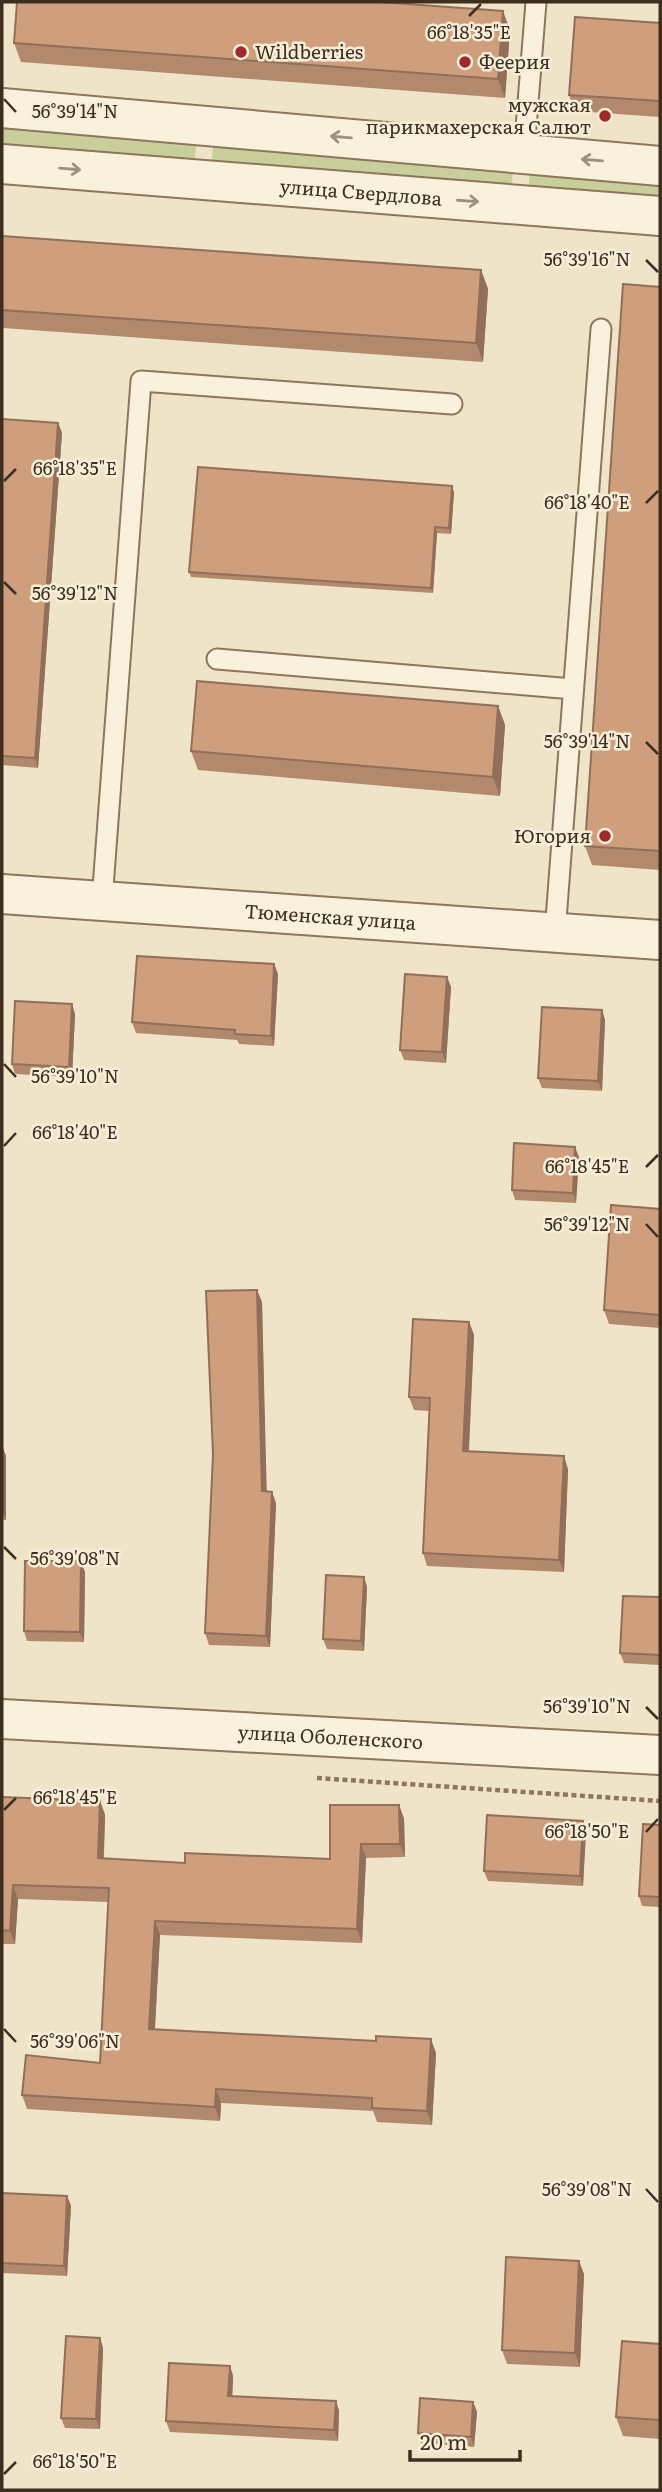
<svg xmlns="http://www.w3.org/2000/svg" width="662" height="2492" viewBox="0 0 662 2492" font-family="Literata,serif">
<rect width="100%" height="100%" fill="#f0e4c8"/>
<g fill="#c9cf9b">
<path d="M 2,115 L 197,133 L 194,171 L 2,154 Z"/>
<path d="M 214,134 L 514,158 L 511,194 L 211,171 Z"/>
<path d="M 530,162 L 660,173 L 660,209 L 528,199 Z"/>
</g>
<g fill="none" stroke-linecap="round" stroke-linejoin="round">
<g stroke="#8d765c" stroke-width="23">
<g id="service">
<path d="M 524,153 L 536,2"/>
<path d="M 217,659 L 573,689"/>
<path d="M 102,901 L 141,381 L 452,404"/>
<path d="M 555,933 L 601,329"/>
</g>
</g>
<g stroke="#8d765c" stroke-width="42">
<g id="minor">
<path d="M 2,108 L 660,166"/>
<path id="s1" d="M 2,164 L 660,216"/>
<path id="s2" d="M 2,894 L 660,940"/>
<path id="s3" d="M 2,1719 L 660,1755"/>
</g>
</g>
<path stroke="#8d765c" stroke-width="4.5" stroke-dasharray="5 3.5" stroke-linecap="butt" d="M 317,1778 L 660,1801"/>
<use href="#service" stroke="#faf1dc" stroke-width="19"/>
<use href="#minor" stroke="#faf1dc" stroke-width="38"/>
</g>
<g fill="#b2896c">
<path d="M 660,23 L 660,117 L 575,111 L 569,95 Z"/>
<path d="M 510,30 L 505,98 L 21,62 L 14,43 Z"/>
<path d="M 2,236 L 481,270 L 488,289 L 483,362 L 3,328 L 2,324 Z"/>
<path d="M 660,287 L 660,870 L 592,865 L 585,846 Z"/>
<path d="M 2,419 L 58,423 L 62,433 L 38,768 L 2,765 Z"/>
<path d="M 454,492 L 451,534 L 437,533 L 433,593 L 191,577 L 189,572 Z"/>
<path d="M 498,706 L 505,725 L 500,796 L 198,770 L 191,751 Z"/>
<path d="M 274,964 L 278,974 L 274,1046 L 239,1044 L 237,1040 L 136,1033 L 132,1022 Z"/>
<path d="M 447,977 L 451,987 L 446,1063 L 404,1060 L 400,1050 Z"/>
<path d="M 602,1010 L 605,1020 L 602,1091 L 542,1088 L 538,1078 Z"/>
<path d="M 75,1014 L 72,1077 L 15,1074 L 12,1064 Z"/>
<path d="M 579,1157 L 576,1203 L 515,1200 L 512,1190 Z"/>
<path d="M 660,1209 L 660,1328 L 609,1324 L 604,1310 Z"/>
<path d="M 262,1302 L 266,1491 L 276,1503 L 270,1647 L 209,1645 L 205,1633 Z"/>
<path d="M 469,1322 L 474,1335 L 469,1452 L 568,1469 L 564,1572 L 427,1566 L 423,1553 L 429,1411 L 414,1410 L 409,1397 Z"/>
<path d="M 2,1446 L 6,1456 L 6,1520 L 2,1520 Z"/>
<path d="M 85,1572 L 84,1642 L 27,1641 L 24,1631 Z"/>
<path d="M 364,1577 L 367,1587 L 364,1651 L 327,1649 L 323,1639 Z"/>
<path d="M 660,1597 L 660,1665 L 624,1663 L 620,1653 Z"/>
<path d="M 2,1797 L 100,1801 L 105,1815 L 104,1858 L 185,1863 L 330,1859 L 399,1805 L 404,1819 L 405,1857 L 366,1858 L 362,1943 L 160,1935 L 155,2029 L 436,2053 L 432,2125 L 377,2122 L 373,2111 L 221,2103 L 220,2121 L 27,2109 L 22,2095 L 100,2063 L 109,1902 L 18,1899 L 15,1944 L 2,1944 Z"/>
<path d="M 660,1825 L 660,1907 L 642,1906 L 639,1896 Z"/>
<path d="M 586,1831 L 583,1886 L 488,1881 L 484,1871 Z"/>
<path d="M 2,2193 L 67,2196 L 71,2206 L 67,2276 L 2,2273 Z"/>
<path d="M 584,2274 L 580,2367 L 507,2364 L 502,2350 Z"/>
<path d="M 100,2338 L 103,2348 L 100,2429 L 65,2428 L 61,2418 Z"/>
<path d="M 660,2344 L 660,2439 L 623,2436 L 616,2417 Z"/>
<path d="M 230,2366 L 233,2376 L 232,2396 L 336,2401 L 339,2411 L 338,2441 L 170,2432 L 166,2421 Z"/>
<path d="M 473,2402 L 477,2412 L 474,2447 L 421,2443 L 418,2433 Z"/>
</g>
<g fill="#916f58">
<path d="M 503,11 L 510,30 L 505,98 L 498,79 Z"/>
<path d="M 481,270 L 488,289 L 483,362 L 476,343 Z"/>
<path d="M 58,423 L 62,433 L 38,768 L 35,758 Z"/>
<path d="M 452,486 L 454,492 L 451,534 L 449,528 Z"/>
<path d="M 435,527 L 437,533 L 433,593 L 431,588 Z"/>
<path d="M 498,706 L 505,725 L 500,796 L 493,777 Z"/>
<path d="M 274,964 L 278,974 L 274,1046 L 271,1036 Z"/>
<path d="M 447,977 L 451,987 L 446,1063 L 442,1052 Z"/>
<path d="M 72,1004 L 75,1014 L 72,1077 L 69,1067 Z"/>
<path d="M 602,1010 L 605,1020 L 602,1091 L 598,1081 Z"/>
<path d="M 575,1147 L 579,1157 L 576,1203 L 573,1193 Z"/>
<path d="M 257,1290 L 262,1302 L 267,1503 L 262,1491 Z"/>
<path d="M 469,1322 L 474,1335 L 468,1464 L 463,1451 Z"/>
<path d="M 2,1446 L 6,1456 L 6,1520 L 2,1510 Z"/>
<path d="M 564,1456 L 568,1469 L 564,1572 L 559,1560 Z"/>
<path d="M 272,1492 L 276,1503 L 270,1647 L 266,1636 Z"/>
<path d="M 81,1561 L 85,1572 L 84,1642 L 80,1632 Z"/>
<path d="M 364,1577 L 367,1587 L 364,1651 L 361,1641 Z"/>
<path d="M 100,1801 L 105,1815 L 103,1872 L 98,1858 Z"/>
<path d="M 399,1805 L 404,1819 L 405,1857 L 400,1844 Z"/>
<path d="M 583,1821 L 586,1831 L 583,1886 L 580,1876 Z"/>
<path d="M 361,1844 L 366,1858 L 362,1943 L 357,1929 Z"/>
<path d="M 13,1885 L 18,1899 L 15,1944 L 10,1931 Z"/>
<path d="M 155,1921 L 160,1935 L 154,2042 L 149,2029 Z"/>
<path d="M 431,2039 L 436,2053 L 432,2125 L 427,2111 Z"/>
<path d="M 216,2089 L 221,2103 L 220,2121 L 215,2107 Z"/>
<path d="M 67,2196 L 71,2206 L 67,2276 L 64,2266 Z"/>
<path d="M 579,2261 L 584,2274 L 580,2367 L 575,2353 Z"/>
<path d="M 100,2338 L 103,2348 L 100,2429 L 96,2419 Z"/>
<path d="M 230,2366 L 233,2376 L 232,2406 L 228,2396 Z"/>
<path d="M 336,2401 L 339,2411 L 338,2441 L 334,2430 Z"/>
<path d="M 473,2402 L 477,2412 L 474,2447 L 471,2437 Z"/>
</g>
<g fill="#cf9f7d" stroke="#916f58" stroke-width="2">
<path d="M 17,2 L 380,2 L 503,11 L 498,79 L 14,43 Z"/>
<path d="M 575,17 L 660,23 L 660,101 L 569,95 Z"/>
<path d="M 2,236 L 481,270 L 476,343 L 2,310 Z"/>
<path d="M 623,284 L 660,287 L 660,851 L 585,846 Z"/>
<path d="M 2,419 L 58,423 L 35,758 L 2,756 Z"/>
<path d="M 198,467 L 452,486 L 449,528 L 435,527 L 431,588 L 189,572 Z"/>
<path d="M 197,681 L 498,706 L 493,777 L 191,751 Z"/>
<path d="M 137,956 L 274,964 L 271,1036 L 235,1034 L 235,1030 L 132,1022 Z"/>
<path d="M 405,974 L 447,977 L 442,1052 L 400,1050 Z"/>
<path d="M 15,1001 L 72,1004 L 69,1067 L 12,1064 Z"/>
<path d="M 542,1007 L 602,1010 L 598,1081 L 538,1078 Z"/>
<path d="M 514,1143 L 575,1147 L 573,1193 L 512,1190 Z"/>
<path d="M 611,1205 L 660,1209 L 660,1315 L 604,1310 Z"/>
<path d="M 257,1290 L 262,1491 L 272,1492 L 266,1636 L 205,1633 L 213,1454 L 206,1291 Z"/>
<path d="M 413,1319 L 469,1322 L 463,1451 L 564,1456 L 559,1560 L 423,1553 L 430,1398 L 409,1397 Z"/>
<path d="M 25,1561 L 81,1561 L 80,1632 L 24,1631 Z"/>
<path d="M 326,1575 L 364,1577 L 361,1641 L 323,1639 Z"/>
<path d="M 623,1596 L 660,1597 L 660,1655 L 620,1653 Z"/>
<path d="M 2,1797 L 100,1801 L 98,1858 L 185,1863 L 185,1853 L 330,1859 L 330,1805 L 399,1805 L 400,1844 L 361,1844 L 357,1929 L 155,1921 L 149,2029 L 376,2041 L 376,2036 L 431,2039 L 427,2111 L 372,2108 L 372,2098 L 216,2089 L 215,2107 L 22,2095 L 26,2055 L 100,2063 L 109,1888 L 13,1885 L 10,1931 L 2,1930 Z"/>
<path d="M 487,1815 L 583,1821 L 580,1876 L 484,1871 Z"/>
<path d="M 643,1824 L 660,1825 L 660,1897 L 639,1896 Z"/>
<path d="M 2,2193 L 67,2196 L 64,2266 L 2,2263 Z"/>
<path d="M 506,2257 L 579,2261 L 575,2353 L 502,2350 Z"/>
<path d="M 66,2336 L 100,2338 L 96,2419 L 61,2418 Z"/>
<path d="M 622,2341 L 660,2344 L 660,2420 L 616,2417 Z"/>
<path d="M 169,2363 L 230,2366 L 228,2396 L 336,2401 L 334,2430 L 166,2421 Z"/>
<path d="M 420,2398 L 473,2402 L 471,2437 L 418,2433 Z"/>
</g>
<defs><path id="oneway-shaft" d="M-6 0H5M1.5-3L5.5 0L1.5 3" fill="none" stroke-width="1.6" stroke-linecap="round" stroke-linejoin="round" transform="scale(1.75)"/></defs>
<g stroke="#9c907e">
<use href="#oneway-shaft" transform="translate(341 137) rotate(-175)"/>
<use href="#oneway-shaft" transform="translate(592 160) rotate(-175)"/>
<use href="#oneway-shaft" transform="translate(70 169) rotate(5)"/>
<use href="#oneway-shaft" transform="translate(468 201) rotate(4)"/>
</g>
<path fill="none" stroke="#3d2e20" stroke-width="2.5" d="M 469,16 L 481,4M 4,99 L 16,112M 646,260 L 658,272M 4,481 L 16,469M 646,503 L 658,491M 4,582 L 16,594M 646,742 L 658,754M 4,1064 L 16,1077M 4,1146 L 16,1133M 646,1167 L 658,1155M 646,1224 L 658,1237M 4,1547 L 16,1559M 646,1707 L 658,1719M 4,1810 L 16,1798M 646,1832 L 658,1819M 4,2029 L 16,2042M 646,2189 L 658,2202M 4,2474 L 16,2462"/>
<g fill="#9e2a2b" stroke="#f7eed8" stroke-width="2.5">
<circle cx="241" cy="52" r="7"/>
<circle cx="465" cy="62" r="7"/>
<circle cx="605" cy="116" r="7"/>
<circle cx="605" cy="836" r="7"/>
</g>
<g text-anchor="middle" stroke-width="5" stroke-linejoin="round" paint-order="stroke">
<g font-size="19" fill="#3d2e20" stroke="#f7eed8" text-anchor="start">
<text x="255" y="59">Wildberries</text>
<text x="479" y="69">Феерия</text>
<text x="591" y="112" text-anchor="end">мужская<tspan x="591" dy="22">парикмахерская Салют</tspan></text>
<text x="591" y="843" text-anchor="end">Югория</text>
</g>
<g font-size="19" fill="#3d2e20" stroke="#f7eed8">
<text dy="7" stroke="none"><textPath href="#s1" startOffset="360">улица Свердлова</textPath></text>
<text dy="7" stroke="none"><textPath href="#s2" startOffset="329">Тюменская улица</textPath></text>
<text dy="7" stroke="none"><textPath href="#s3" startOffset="329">улица Оболенского</textPath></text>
</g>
</g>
<g font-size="18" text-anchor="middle" fill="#3d2e20" stroke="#f7eed8" stroke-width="5" stroke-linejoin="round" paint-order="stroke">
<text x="469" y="39">66°18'35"E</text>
<text x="75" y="118">56°39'14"N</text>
<text x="587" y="266">56°39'16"N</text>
<text x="75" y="475">66°18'35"E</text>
<text x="587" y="509">66°18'40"E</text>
<text x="75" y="600">56°39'12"N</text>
<text x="587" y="748">56°39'14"N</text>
<text x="75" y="1083">56°39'10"N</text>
<text x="75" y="1139">66°18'40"E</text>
<text x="587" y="1173">66°18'45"E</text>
<text x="587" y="1231">56°39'12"N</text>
<text x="75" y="1565">56°39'08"N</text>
<text x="587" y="1713">56°39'10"N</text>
<text x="75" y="1804">66°18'45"E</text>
<text x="587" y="1838">66°18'50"E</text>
<text x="75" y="2048">56°39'06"N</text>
<text x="587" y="2196">56°39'08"N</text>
<text x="75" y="2468">66°18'50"E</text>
</g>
<rect width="662" height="2492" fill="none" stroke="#3d2e20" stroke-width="7"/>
<path d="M410 2450v10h110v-10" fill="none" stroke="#3d2e20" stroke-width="3.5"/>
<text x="420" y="2450" font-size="21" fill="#3d2e20" stroke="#f7eed8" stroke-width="5" paint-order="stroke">20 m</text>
</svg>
